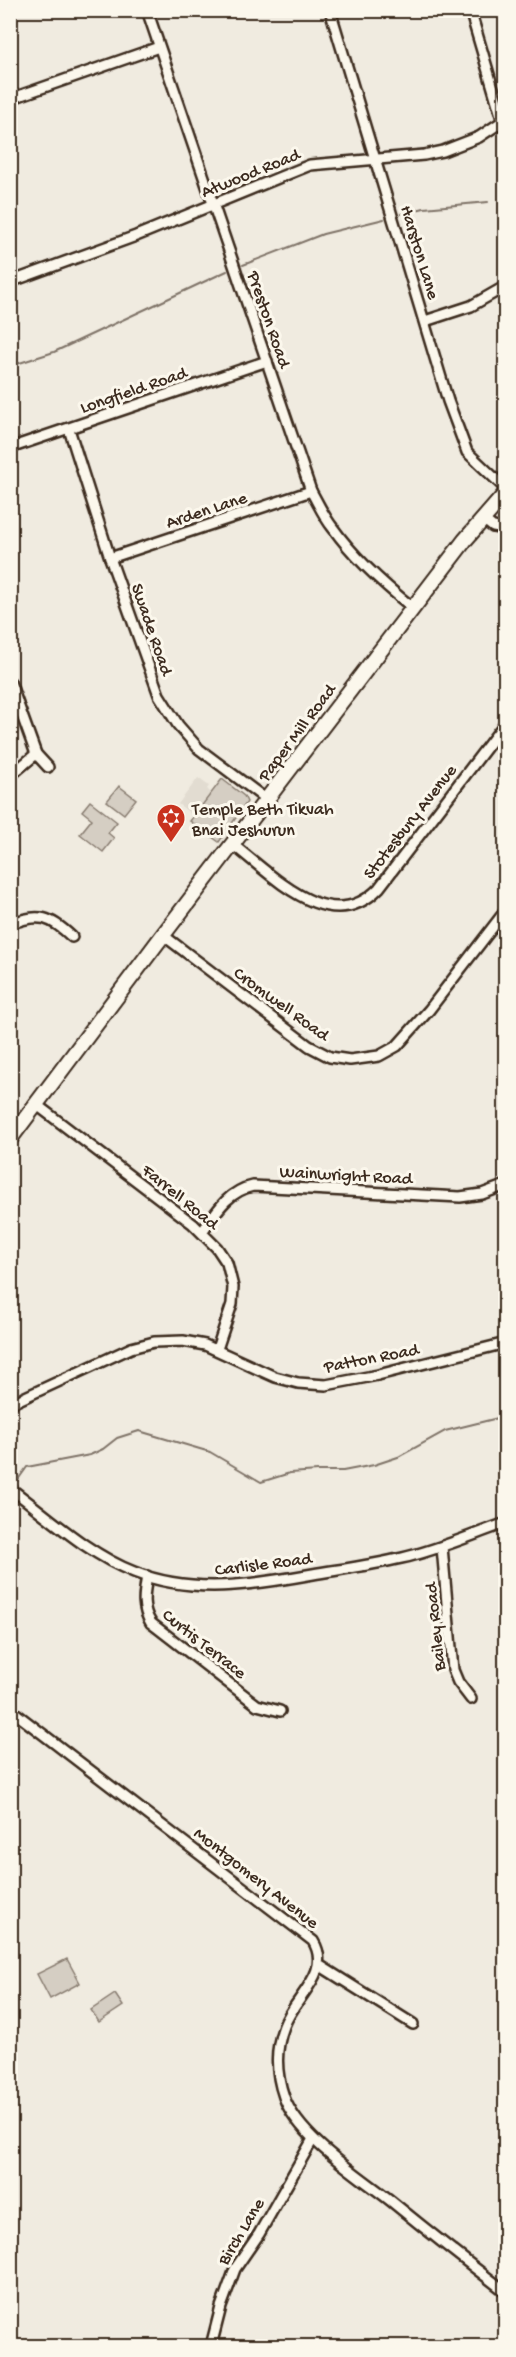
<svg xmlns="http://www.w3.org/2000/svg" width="516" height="2357" viewBox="0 0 516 2357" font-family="'Gochi Hand',sans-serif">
<rect width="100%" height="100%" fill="#f0ebe0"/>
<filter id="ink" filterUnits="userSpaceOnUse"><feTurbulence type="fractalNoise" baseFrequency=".0167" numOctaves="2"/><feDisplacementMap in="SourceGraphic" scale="12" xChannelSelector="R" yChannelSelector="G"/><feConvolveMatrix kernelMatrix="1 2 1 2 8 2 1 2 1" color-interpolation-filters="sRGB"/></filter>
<g filter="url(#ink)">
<path fill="#e2dcd1" d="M 198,778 L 209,786 L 207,789 L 211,793 L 194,816 L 178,804 Z"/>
<g fill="#d5cec3" stroke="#887c70" stroke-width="1.5">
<path d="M 222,779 L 244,796 L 247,802 L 219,842 L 190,821 Z"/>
<path d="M 119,786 L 136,799 L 124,814 L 107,801 Z"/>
<path d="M 90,801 L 117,822 L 108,833 L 114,838 L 103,852 L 80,834 L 92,819 L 82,811 Z"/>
<path d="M 67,1959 L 80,1983 L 50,1999 L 37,1974 Z"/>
<path d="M 115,1994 L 123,2006 L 99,2022 L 91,2010 Z"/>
</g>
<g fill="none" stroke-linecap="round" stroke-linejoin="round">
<g stroke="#7f7367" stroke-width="2">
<path d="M 401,214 L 424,208 L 488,202"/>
<path d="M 243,265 L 323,234 L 384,219"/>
<path d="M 10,366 L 54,352 L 227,271"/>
<path d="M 17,1481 L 27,1467 L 90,1455 L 103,1449 L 117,1438 L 139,1431 L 210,1452 L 261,1482 L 290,1473 L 318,1471 L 343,1471 L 374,1465 L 398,1457 L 445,1431 L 506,1416"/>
</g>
<g stroke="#3b2a1e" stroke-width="14">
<g id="minor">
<path d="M 147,10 L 311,491 C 318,503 324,517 333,528 C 355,559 383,584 413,608"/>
<path d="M 330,10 L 448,401 L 467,452 L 506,489"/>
<path d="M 470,10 L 503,122"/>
<path d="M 10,99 L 159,47"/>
<path d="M 10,282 L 136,236 L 310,165 L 424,155 L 443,151 L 479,137 L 506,119"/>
<path d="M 425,321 L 471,306 L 506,286"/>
<path d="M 69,429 L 110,558 L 159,695 L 178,725 L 199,749 L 267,800"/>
<path d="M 10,448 L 267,361"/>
<path d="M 483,519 L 493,527 L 506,529"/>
<path d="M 110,558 L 311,491"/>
<path d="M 10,682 L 36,754 L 48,767"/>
<path d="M 10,776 L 36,754"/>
<path d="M 232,844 C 273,875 330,939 379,888 L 506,722"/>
<path d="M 10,924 C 39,912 51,917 72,937"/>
<path d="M 163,935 L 309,1046 L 330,1057 L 350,1060 L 379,1056 L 397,1046 L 429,1010 L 506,910"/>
<path d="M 37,1105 L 193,1224 L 217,1248 L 227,1263 L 233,1287 L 232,1304 L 217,1349"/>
<path d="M 202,1232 C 216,1212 228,1191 253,1186 L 460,1197 L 482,1194 L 506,1185"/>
<path d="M 10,1404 L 131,1348 L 154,1342 L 183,1341 L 205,1345 L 275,1377 L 298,1383 L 326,1385 L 378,1375 L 506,1343"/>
<path d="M 10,1488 C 49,1517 88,1554 134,1572 C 193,1595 252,1585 313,1574 C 343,1569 373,1565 402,1558 C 438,1550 471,1535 506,1523"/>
<path d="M 442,1547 L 453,1670 L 458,1682 L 471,1699"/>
<path d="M 147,1576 C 144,1594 141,1607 151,1623 L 257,1705 L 280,1711"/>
<path d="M 10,1709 L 313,1941 C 333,1973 294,1997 284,2026 C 275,2049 276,2074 284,2097 C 298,2137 358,2175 391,2201 C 429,2232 467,2262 506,2292"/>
<path d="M 319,1965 L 413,2024"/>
<path d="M 211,2346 L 221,2307 L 235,2269 L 259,2234 L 313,2139"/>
</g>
</g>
<g stroke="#3b2a1e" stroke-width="18">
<path id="secondary" d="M 10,1139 L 163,935 L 465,540 L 506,493"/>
</g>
<use href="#minor" stroke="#fbf7ec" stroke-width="9"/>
<use href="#secondary" stroke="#fbf7ec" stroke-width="14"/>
</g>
</g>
<defs>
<g id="synagogue-pin" transform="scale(1.5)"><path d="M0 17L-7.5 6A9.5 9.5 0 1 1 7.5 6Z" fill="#c8321e" stroke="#fbf7ec"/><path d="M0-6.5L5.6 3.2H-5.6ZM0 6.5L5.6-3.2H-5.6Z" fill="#fff"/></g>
</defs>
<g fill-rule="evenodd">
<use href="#synagogue-pin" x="171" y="818"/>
</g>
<g text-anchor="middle" stroke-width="6" stroke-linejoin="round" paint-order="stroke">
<g font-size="18" fill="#3b2a1e" stroke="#fbf7ec">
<text transform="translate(250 172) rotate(-22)" y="6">Atwood Road</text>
<text transform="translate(421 252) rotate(73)" y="6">Harston Lane</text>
<text transform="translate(270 319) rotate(71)" y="6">Preston Road</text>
<text transform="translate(133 389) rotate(-19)" y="6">Longfield Road</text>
<text transform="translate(206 509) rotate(-18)" y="6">Arden Lane</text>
<text transform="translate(153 629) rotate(71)" y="6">Swade Road</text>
<text transform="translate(296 732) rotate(-53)" y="6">Paper Mill Road</text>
<text transform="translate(409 821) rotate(-52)" y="6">Stotesbury Avenue</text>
<text transform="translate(282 1003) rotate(36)" y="6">Cromwell Road</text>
<text transform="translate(346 1174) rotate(3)" y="6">Wainwright Road</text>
<text transform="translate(181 1196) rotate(39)" y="6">Farrell Road</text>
<text transform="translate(371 1357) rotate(-11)" y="6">Patton Road</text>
<text transform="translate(263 1563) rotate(-7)" y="6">Carlisle Road</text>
<text transform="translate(434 1627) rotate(-96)" y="6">Bailey Road</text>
<text transform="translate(205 1643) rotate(38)" y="6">Curtis Terrace</text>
<text transform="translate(257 1877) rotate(38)" y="6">Montgomery Avenue</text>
<text transform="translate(240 2231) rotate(-59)" y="6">Birch Lane</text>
</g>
<g font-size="18" fill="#3b2a1e" stroke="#fbf7ec" text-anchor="start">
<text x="192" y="814">Temple Beth Tikvah<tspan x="192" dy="21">Bnai Jeshurun</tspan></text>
</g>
</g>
<rect width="516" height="2357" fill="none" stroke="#fbf7ec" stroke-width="36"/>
<rect x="18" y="18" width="480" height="2321" fill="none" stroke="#3b2a1e" stroke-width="2" filter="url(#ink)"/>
</svg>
